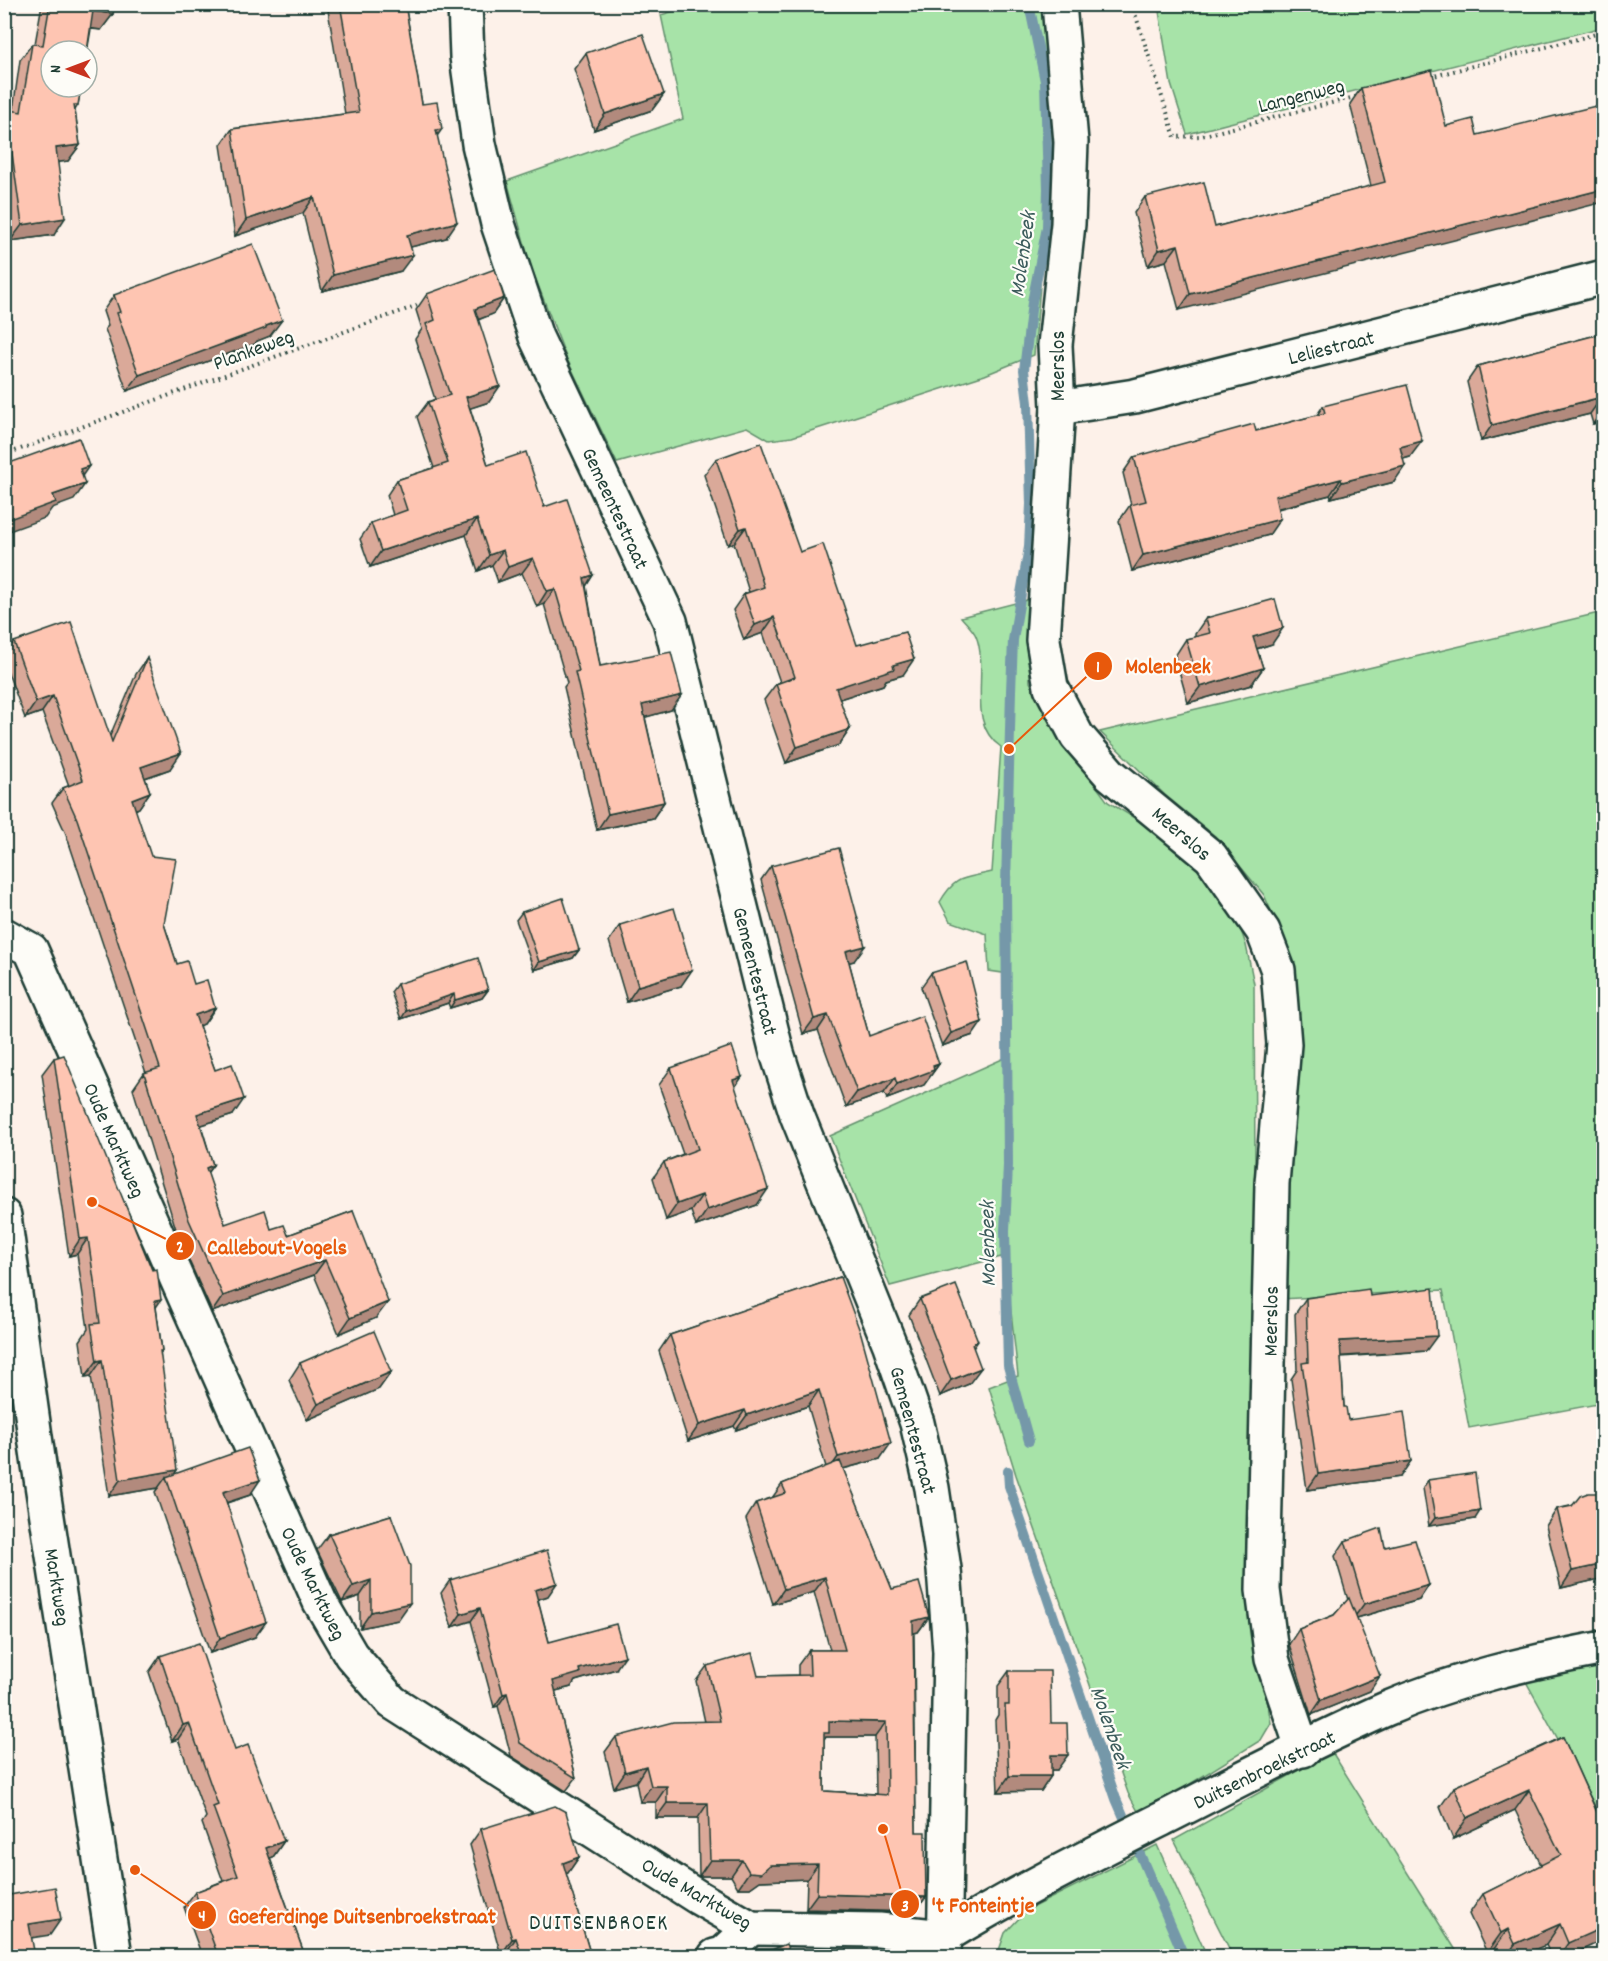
<svg xmlns="http://www.w3.org/2000/svg" width="1608" height="1961" viewBox="0 0 1608 1961" font-family="Dekko,sans-serif">
<rect width="100%" height="100%" fill="#fdf1e9"/>
<filter id="ink" filterUnits="userSpaceOnUse"><feTurbulence type="fractalNoise" baseFrequency=".0167" numOctaves="2"/><feDisplacementMap in="SourceGraphic" scale="12" xChannelSelector="R" yChannelSelector="G"/><feConvolveMatrix kernelMatrix="1 2 1 2 8 2 1 2 1" color-interpolation-filters="sRGB"/></filter>
<g filter="url(#ink)">
<g fill="#a7e3a8" stroke="#63906e" stroke-width="1.5">
<path d="M 693,5 L 1041,5 L 1050,84 L 1051,158 L 1034,355 L 985,375 L 792,437 L 769,440 L 747,427 L 617,463 L 566,357 L 531,267 L 507,181 L 683,119 L 661,15 Z"/>
<path d="M 1158,5 L 1603,5 L 1603,27 L 1187,134 L 1171,84 Z"/>
<path d="M 1027,600 L 1029,609 L 1030,682 L 1053,728 L 1108,802 L 1177,844 L 1228,893 L 1246,945 L 1254,984 L 1255,1168 L 1247,1581 L 1271,1723 L 1261,1740 L 1140,1815 L 1128,1793 L 1016,1475 L 989,1387 L 1018,1376 L 1005,1256 L 890,1286 L 830,1136 L 1007,1057 L 1009,974 L 989,971 L 987,934 L 950,921 L 940,902 C 956,874 965,879 992,872 L 1001,747 C 965,723 990,671 976,636 C 973,629 966,623 961,617 Z"/>
<path d="M 1603,612 L 1603,1403 L 1469,1428 L 1443,1290 L 1281,1299 L 1275,920 L 1264,895 L 1215,836 L 1165,795 L 1100,732 Z"/>
<path d="M 1603,1665 L 1603,1820 L 1524,1678 Z"/>
<path d="M 1332,1752 L 1457,1952 L 1469,1956 L 1233,1956 L 1174,1840 Z"/>
<path d="M 1157,1845 L 1207,1956 L 997,1956 L 1005,1933 L 1027,1910 Z"/>
</g>
<g fill="none" stroke-linecap="round" stroke-linejoin="round">
<g stroke="#7498a9" stroke-width="10">
<path d="M 1029,4 L 1045,81 L 1048,189 L 1047,227 L 1032,302 L 1024,370 L 1028,403 L 1031,504 L 1029,547 L 1013,640 L 1011,691 L 1006,885 L 1008,1165 L 1005,1231 L 1008,1366 L 1029,1441"/>
<path d="M 1008,1471 L 1009,1486 L 1116,1799 L 1184,1956"/>
</g>
<g stroke="#1f3d34" stroke-width="38">
<g id="minor">
<path d="M 465,4 L 467,57 L 479,144 L 498,224 L 536,337 L 670,621 L 777,1053 L 797,1115 L 890,1345 L 917,1423 L 932,1488 L 944,1569 L 950,1652 L 944,1956"/>
<path d="M 1059,4 L 1071,142 L 1068,224 L 1055,345 L 1058,408 L 1043,640 L 1051,687 L 1077,736 L 1110,774 L 1211,857 L 1263,931 L 1278,970 L 1284,1044 L 1272,1183 L 1263,1590 L 1272,1659 L 1303,1750"/>
<path d="M 1058,408 L 1135,396 L 1604,277"/>
<path d="M 4,935 L 31,950 L 320,1602 L 351,1655 L 392,1702 L 699,1898 L 751,1928 L 879,1930 L 943,1937"/>
<path d="M 943,1937 C 1017,1892 1093,1854 1170,1815 C 1241,1779 1313,1741 1386,1709 C 1455,1679 1530,1662 1604,1648"/>
<path d="M 715,1956 L 723,1954 L 751,1928"/>
</g>
</g>
<g stroke="#1f3d34" stroke-width="38">
<path id="tertiary" d="M 4,1216 L 39,1465 L 115,1956"/>
</g>
<g stroke="#1f3d34" stroke-width="4" stroke-dasharray="1.5 4.5" stroke-linecap="butt">
<path d="M 1132,4 L 1175,137 L 1201,136 L 1359,96"/>
<path d="M 1430,77 L 1604,32"/>
<path d="M 4,455 L 424,303"/>
</g>
<use href="#minor" stroke="#fdfcf7" stroke-width="33"/>
<use href="#tertiary" stroke="#fdfcf7" stroke-width="33"/>
</g>
<g fill="#daa999" stroke="#1f3d34" stroke-width="1.5" fill-rule="evenodd">
<path d="M 42,4 L 115,4 L 113,14 L 101,30 L 91,29 L 78,105 L 75,110 L 80,145 L 68,161 L 58,162 L 54,235 L 10,241 L 4,198 L 4,109 L 13,110 L 20,60 L 32,44 L 35,44 Z"/>
<path d="M 327,4 L 405,4 L 422,104 L 437,136 L 446,238 L 410,247 L 401,271 L 322,291 L 303,213 L 235,236 L 221,145 L 232,129 L 345,114 Z"/>
<path d="M 586,53 L 664,94 L 652,110 L 594,130 L 574,69 Z"/>
<path d="M 1361,88 L 1446,126 L 1477,135 L 1179,310 L 1166,261 L 1148,266 L 1134,213 L 1145,197 L 1215,227 L 1371,186 L 1350,104 Z"/>
<path d="M 427,294 L 504,298 L 493,314 L 478,320 L 489,402 L 470,408 L 488,465 L 544,507 L 593,575 L 586,586 L 600,666 L 671,710 L 645,717 L 664,802 L 653,818 L 597,830 L 564,687 L 567,683 L 544,604 L 537,607 L 522,573 L 498,582 L 492,565 L 478,571 L 466,535 L 370,567 L 360,539 L 371,523 L 393,515 L 387,495 L 397,480 L 434,468 L 417,417 L 428,402 L 435,399 L 415,339 L 422,329 L 416,310 Z"/>
<path d="M 114,295 L 270,336 L 257,341 L 255,344 L 127,391 L 105,329 L 108,326 L 103,311 Z"/>
<path d="M 1604,333 L 1604,421 L 1593,424 L 1590,414 L 1481,441 L 1467,382 L 1478,366 Z"/>
<path d="M 1323,406 L 1410,457 L 1403,459 L 1394,482 L 1331,498 L 1330,495 L 1278,509 L 1269,535 L 1132,571 L 1119,521 L 1130,505 L 1131,505 L 1123,473 L 1134,457 L 1256,431 L 1317,415 Z"/>
<path d="M 716,459 L 800,552 L 857,645 L 903,675 L 886,680 L 883,685 L 839,699 L 850,729 L 839,745 L 786,763 L 764,700 L 776,684 L 780,682 L 763,633 L 744,640 L 733,610 L 744,594 L 749,592 L 734,543 L 728,545 L 704,475 Z"/>
<path d="M 1206,618 L 1272,644 L 1257,649 L 1263,668 L 1251,685 L 1188,703 L 1175,656 L 1186,639 L 1195,637 L 1195,634 Z"/>
<path d="M 14,642 L 110,736 L 136,674 L 147,658 L 170,769 L 145,778 L 150,792 L 139,808 L 135,810 L 164,924 L 177,964 L 215,1008 L 204,1024 L 199,1026 L 215,1070 L 233,1115 L 201,1125 L 213,1165 L 207,1173 L 225,1224 L 271,1229 L 288,1235 L 353,1211 L 376,1318 L 339,1334 L 314,1275 L 212,1312 L 178,1236 L 133,1089 L 144,1073 L 146,1073 L 66,834 L 52,803 L 63,788 L 69,786 L 42,712 L 25,718 L 4,662 L 4,655 Z"/>
<path d="M 771,866 L 854,961 L 849,962 L 869,1036 L 939,1064 L 924,1085 L 887,1099 L 884,1093 L 846,1107 L 818,1030 L 803,1034 L 761,880 Z"/>
<path d="M 522,912 L 579,950 L 573,958 L 534,970 L 516,920 Z"/>
<path d="M 620,925 L 681,986 L 627,1002 L 609,941 Z"/>
<path d="M 931,973 L 973,1035 L 942,1046 L 921,987 Z"/>
<path d="M 397,984 L 488,990 L 482,998 L 450,1008 L 448,1003 L 401,1019 L 391,992 Z"/>
<path d="M 54,1058 L 156,1307 L 162,1351 L 160,1354 L 175,1474 L 250,1495 L 227,1503 L 255,1637 L 210,1653 L 155,1492 L 158,1488 L 109,1496 L 91,1376 L 85,1377 L 80,1341 L 88,1329 L 77,1254 L 69,1256 L 42,1074 Z"/>
<path d="M 671,1068 L 735,1087 L 757,1205 L 696,1226 L 691,1211 L 666,1220 L 653,1178 L 664,1162 L 683,1154 L 659,1085 Z"/>
<path d="M 840,1277 L 880,1459 L 843,1469 L 892,1589 L 929,1617 L 918,1632 L 914,1633 L 916,1832 L 926,1897 L 915,1912 L 806,1909 L 807,1879 L 760,1881 L 750,1888 L 738,1888 L 731,1876 L 699,1876 L 698,1818 L 656,1818 L 656,1802 L 640,1802 L 636,1782 L 614,1788 L 605,1752 L 616,1737 L 705,1722 L 696,1681 L 707,1666 L 758,1676 L 798,1675 L 798,1665 L 809,1650 L 830,1650 L 814,1592 L 773,1604 L 746,1519 L 756,1503 L 772,1498 L 782,1484 L 826,1467 L 808,1406 L 736,1430 L 734,1426 L 688,1441 L 659,1351 L 670,1335 ZM 826,1737 L 875,1737 L 876,1794 L 824,1791 L 824,1740 Z"/>
<path d="M 1370,1296 L 1426,1351 L 1341,1357 L 1344,1407 L 1348,1420 L 1400,1477 L 1307,1490 L 1291,1379 L 1297,1370 L 1295,1314 L 1306,1298 Z"/>
<path d="M 920,1299 L 973,1348 L 969,1384 L 940,1396 L 909,1315 Z"/>
<path d="M 300,1363 L 391,1372 L 379,1389 L 307,1420 L 289,1380 Z"/>
<path d="M 1428,1480 L 1475,1519 L 1429,1526 L 1423,1488 Z"/>
<path d="M 1604,1498 L 1604,1578 L 1561,1588 L 1546,1526 L 1557,1509 Z"/>
<path d="M 391,1515 L 398,1620 L 360,1628 L 360,1596 L 342,1602 L 317,1550 L 329,1534 Z"/>
<path d="M 1345,1541 L 1385,1547 L 1429,1585 L 1419,1600 L 1357,1618 L 1370,1691 L 1311,1715 L 1289,1644 L 1299,1629 L 1334,1615 L 1348,1600 L 1335,1556 Z"/>
<path d="M 450,1580 L 548,1596 L 538,1599 L 549,1642 L 616,1669 L 575,1681 L 571,1687 L 555,1691 L 576,1778 L 566,1791 L 511,1756 L 498,1706 L 494,1707 L 471,1621 L 452,1627 L 441,1593 Z"/>
<path d="M 160,1656 L 235,1750 L 284,1841 L 273,1857 L 270,1858 L 305,1956 L 202,1956 L 184,1907 L 195,1892 L 223,1881 L 202,1823 L 206,1817 L 178,1739 L 172,1741 L 149,1672 Z"/>
<path d="M 1009,1671 L 1051,1723 L 1057,1770 L 1051,1770 L 1051,1776 L 1041,1791 L 998,1792 L 995,1720 L 998,1715 L 998,1686 Z"/>
<path d="M 1563,1737 L 1604,1828 L 1604,1935 L 1597,1943 L 1569,1956 L 1551,1956 L 1546,1945 L 1519,1956 L 1497,1956 L 1494,1949 L 1487,1953 L 1469,1914 L 1483,1894 L 1541,1865 L 1515,1810 L 1453,1839 L 1440,1807 L 1454,1787 Z"/>
<path d="M 481,1829 L 579,1857 L 568,1873 L 566,1874 L 591,1956 L 506,1956 L 505,1954 L 501,1955 L 470,1845 Z"/>
</g>
<g fill="#b28a7d" stroke="#1f3d34" stroke-width="1.5">
<path d="M 93,11 L 113,14 L 101,30 L 82,27 Z"/>
<path d="M 664,94 L 652,110 L 594,130 L 605,114 Z"/>
<path d="M 442,129 L 431,145 L 436,130 Z"/>
<path d="M 4,138 L 10,139 L 4,147 Z"/>
<path d="M 80,145 L 68,161 L 44,164 L 56,148 Z"/>
<path d="M 1604,189 L 1604,202 L 1179,310 L 1190,294 Z"/>
<path d="M 314,197 L 303,213 L 235,236 L 246,220 Z"/>
<path d="M 65,218 L 54,235 L 10,241 L 22,225 Z"/>
<path d="M 457,222 L 446,238 L 395,251 L 407,235 Z"/>
<path d="M 1178,245 L 1166,261 L 1148,266 L 1159,250 Z"/>
<path d="M 413,255 L 401,271 L 322,291 L 333,275 Z"/>
<path d="M 504,298 L 493,314 L 464,325 L 475,309 Z"/>
<path d="M 282,320 L 270,336 L 257,341 L 255,344 L 127,391 L 139,375 Z"/>
<path d="M 500,386 L 489,402 L 456,413 L 466,397 Z"/>
<path d="M 1602,397 L 1590,414 L 1481,441 L 1492,425 Z"/>
<path d="M 1604,408 L 1604,421 L 1593,424 Z"/>
<path d="M 1422,441 L 1410,457 L 1388,463 L 1400,447 Z"/>
<path d="M 89,466 L 78,482 L 80,469 Z"/>
<path d="M 1405,466 L 1394,482 L 1331,498 L 1342,482 Z"/>
<path d="M 1341,479 L 1330,495 L 1263,512 L 1275,496 Z"/>
<path d="M 85,484 L 74,500 L 52,508 L 45,518 L 4,533 L 4,521 L 53,495 Z"/>
<path d="M 477,519 L 466,535 L 370,567 L 381,551 Z"/>
<path d="M 1280,519 L 1269,535 L 1132,571 L 1143,555 Z"/>
<path d="M 746,527 L 734,543 L 728,545 L 740,529 Z"/>
<path d="M 503,550 L 492,565 L 478,571 L 489,555 Z"/>
<path d="M 533,558 L 522,573 L 498,582 L 508,567 Z"/>
<path d="M 593,575 L 583,591 L 584,578 Z"/>
<path d="M 555,589 L 544,604 L 537,607 L 547,591 Z"/>
<path d="M 774,617 L 763,633 L 744,640 L 755,625 Z"/>
<path d="M 1283,628 L 1272,644 L 1242,653 L 1253,637 Z"/>
<path d="M 914,659 L 903,675 L 886,680 L 883,685 L 824,704 L 836,688 L 893,665 Z"/>
<path d="M 1263,668 L 1251,685 L 1188,703 L 1200,687 Z"/>
<path d="M 682,695 L 671,710 L 632,721 L 642,705 Z"/>
<path d="M 53,696 L 42,712 L 25,718 L 36,702 Z"/>
<path d="M 850,729 L 839,745 L 786,763 L 797,747 Z"/>
<path d="M 181,753 L 170,769 L 130,783 L 141,767 Z"/>
<path d="M 150,792 L 139,808 L 121,815 L 132,799 Z"/>
<path d="M 664,802 L 653,818 L 597,830 L 608,814 Z"/>
<path d="M 865,946 L 854,961 L 836,966 L 846,951 Z"/>
<path d="M 579,950 L 573,958 L 534,970 L 539,962 Z"/>
<path d="M 692,970 L 681,986 L 627,1002 L 638,986 Z"/>
<path d="M 488,990 L 482,998 L 450,1008 L 455,1000 Z"/>
<path d="M 454,994 L 448,1003 L 401,1019 L 406,1011 Z"/>
<path d="M 215,1008 L 204,1024 L 184,1031 L 195,1015 Z"/>
<path d="M 828,1015 L 818,1030 L 803,1034 L 814,1019 Z"/>
<path d="M 982,1022 L 973,1035 L 942,1046 L 951,1033 Z"/>
<path d="M 939,1064 L 924,1085 L 887,1099 L 897,1084 Z"/>
<path d="M 742,1077 L 731,1093 L 733,1080 Z"/>
<path d="M 895,1078 L 884,1093 L 846,1107 L 857,1092 Z"/>
<path d="M 244,1099 L 233,1115 L 186,1130 L 197,1114 Z"/>
<path d="M 213,1165 L 202,1180 L 206,1168 Z"/>
<path d="M 768,1189 L 757,1205 L 696,1226 L 707,1210 Z"/>
<path d="M 702,1195 L 691,1211 L 666,1220 L 677,1204 Z"/>
<path d="M 88,1238 L 77,1254 L 69,1256 L 80,1239 Z"/>
<path d="M 325,1260 L 314,1275 L 212,1312 L 223,1296 Z"/>
<path d="M 161,1300 L 150,1316 L 155,1301 Z"/>
<path d="M 388,1302 L 376,1318 L 339,1334 L 350,1318 Z"/>
<path d="M 1437,1336 L 1426,1351 L 1329,1357 L 1340,1341 Z"/>
<path d="M 978,1341 L 967,1357 L 972,1344 Z"/>
<path d="M 102,1360 L 91,1376 L 85,1377 L 97,1361 Z"/>
<path d="M 981,1368 L 969,1384 L 940,1396 L 951,1380 Z"/>
<path d="M 391,1372 L 379,1389 L 307,1420 L 318,1404 Z"/>
<path d="M 819,1390 L 808,1406 L 736,1430 L 747,1415 Z"/>
<path d="M 745,1410 L 734,1426 L 688,1441 L 699,1425 Z"/>
<path d="M 891,1443 L 880,1459 L 827,1473 L 838,1457 Z"/>
<path d="M 1411,1461 L 1400,1477 L 1307,1490 L 1318,1474 Z"/>
<path d="M 177,1470 L 168,1484 L 166,1477 L 158,1488 L 109,1496 L 120,1480 Z"/>
<path d="M 260,1480 L 250,1495 L 213,1507 L 223,1492 Z"/>
<path d="M 1480,1511 L 1475,1519 L 1429,1526 L 1435,1518 Z"/>
<path d="M 1604,1564 L 1604,1578 L 1561,1588 L 1572,1571 Z"/>
<path d="M 825,1577 L 814,1592 L 773,1604 L 784,1589 Z"/>
<path d="M 371,1580 L 360,1596 L 342,1602 L 353,1586 Z"/>
<path d="M 557,1583 L 548,1596 L 526,1603 L 535,1590 Z"/>
<path d="M 1429,1585 L 1419,1600 L 1353,1619 L 1364,1604 Z"/>
<path d="M 410,1603 L 398,1620 L 360,1628 L 371,1612 Z"/>
<path d="M 480,1608 L 471,1621 L 452,1627 L 461,1614 Z"/>
<path d="M 929,1617 L 918,1632 L 903,1636 L 913,1621 Z"/>
<path d="M 266,1622 L 255,1637 L 210,1653 L 220,1638 Z"/>
<path d="M 625,1656 L 616,1669 L 575,1681 L 571,1687 L 544,1694 L 553,1681 L 579,1669 Z"/>
<path d="M 1380,1676 L 1370,1691 L 1311,1715 L 1321,1700 Z"/>
<path d="M 507,1693 L 498,1706 L 494,1707 L 503,1694 Z"/>
<path d="M 829,1721 L 886,1722 L 875,1737 L 826,1737 L 818,1748 L 813,1748 Z"/>
<path d="M 189,1723 L 178,1739 L 172,1741 L 183,1725 Z"/>
<path d="M 1051,1755 L 1068,1755 L 1057,1770 L 1041,1770 Z"/>
<path d="M 646,1766 L 636,1782 L 614,1788 L 625,1772 Z"/>
<path d="M 1009,1776 L 1051,1776 L 1041,1791 L 998,1792 Z"/>
<path d="M 651,1786 L 667,1786 L 656,1802 L 640,1802 Z"/>
<path d="M 1529,1790 L 1515,1810 L 1453,1839 L 1467,1818 Z"/>
<path d="M 667,1803 L 708,1803 L 698,1818 L 656,1818 Z"/>
<path d="M 284,1841 L 273,1857 L 255,1864 L 266,1848 Z"/>
<path d="M 579,1857 L 568,1873 L 552,1879 L 563,1863 Z"/>
<path d="M 710,1860 L 742,1860 L 731,1876 L 699,1876 Z"/>
<path d="M 818,1864 L 807,1879 L 760,1881 L 750,1888 L 738,1888 L 749,1872 L 770,1865 Z"/>
<path d="M 817,1894 L 926,1897 L 915,1912 L 806,1909 Z"/>
<path d="M 61,1919 L 50,1935 L 18,1940 L 29,1924 Z"/>
<path d="M 1604,1919 L 1604,1935 L 1597,1943 L 1569,1956 L 1559,1956 L 1568,1943 Z"/>
<path d="M 1560,1924 L 1546,1945 L 1519,1956 L 1507,1956 L 1515,1944 Z"/>
<path d="M 1508,1929 L 1494,1949 L 1487,1953 L 1501,1933 Z"/>
<path d="M 516,1938 L 505,1954 L 501,1955 L 512,1939 Z"/>
</g>
<g fill="#fec5b2" stroke="#1f3d34" stroke-width="1.5" fill-rule="evenodd">
<path d="M 50,4 L 115,4 L 113,14 L 93,11 L 87,51 L 51,51 L 51,87 L 81,87 L 78,105 L 74,105 L 80,145 L 56,148 L 65,218 L 22,225 L 10,139 L 4,138 L 4,109 L 21,112 L 32,44 L 43,45 Z"/>
<path d="M 340,4 L 405,4 L 422,104 L 437,102 L 442,129 L 436,130 L 457,222 L 407,235 L 413,255 L 333,275 L 314,197 L 246,220 L 232,129 L 359,112 Z"/>
<path d="M 643,34 L 664,94 L 605,114 L 586,53 Z"/>
<path d="M 1432,70 L 1446,126 L 1473,119 L 1477,135 L 1604,104 L 1604,189 L 1190,294 L 1178,245 L 1159,250 L 1145,197 L 1204,182 L 1215,227 L 1385,182 L 1361,88 Z"/>
<path d="M 253,244 L 282,320 L 266,326 L 266,328 L 139,375 L 117,313 L 120,312 L 114,295 Z"/>
<path d="M 495,269 L 504,298 L 475,309 L 500,386 L 466,397 L 488,465 L 526,452 L 544,507 L 567,499 L 593,575 L 584,578 L 600,666 L 671,652 L 682,695 L 642,705 L 664,802 L 608,814 L 575,672 L 579,671 L 555,589 L 547,591 L 533,558 L 508,567 L 503,550 L 489,555 L 477,519 L 381,551 L 371,523 L 407,510 L 397,480 L 448,463 L 428,402 L 450,395 L 426,324 L 435,320 L 427,294 Z"/>
<path d="M 1604,333 L 1604,405 L 1602,397 L 1492,425 L 1478,366 Z"/>
<path d="M 1407,385 L 1422,441 L 1400,447 L 1405,466 L 1342,482 L 1341,479 L 1275,496 L 1280,519 L 1143,555 L 1130,505 L 1146,501 L 1134,457 L 1254,424 L 1256,431 L 1325,413 L 1323,406 Z"/>
<path d="M 79,438 L 89,466 L 80,469 L 85,484 L 53,495 L 56,502 L 4,521 L 4,465 Z"/>
<path d="M 761,443 L 800,552 L 823,544 L 857,645 L 905,632 L 914,659 L 893,665 L 894,669 L 836,688 L 850,729 L 797,747 L 776,684 L 795,677 L 774,617 L 755,625 L 744,594 L 764,587 L 746,527 L 740,529 L 716,459 Z"/>
<path d="M 1275,599 L 1283,628 L 1253,637 L 1263,668 L 1200,687 L 1186,639 L 1210,633 L 1206,618 Z"/>
<path d="M 71,622 L 112,742 L 147,658 L 181,753 L 141,767 L 150,792 L 132,799 L 151,856 L 176,859 L 164,924 L 177,964 L 187,961 L 194,984 L 207,980 L 215,1008 L 195,1015 L 215,1070 L 232,1064 L 244,1099 L 197,1114 L 213,1165 L 206,1168 L 225,1224 L 265,1210 L 271,1229 L 284,1225 L 288,1235 L 353,1211 L 388,1302 L 350,1318 L 325,1260 L 223,1296 L 189,1220 L 144,1073 L 160,1068 L 77,819 L 63,788 L 83,780 L 53,696 L 36,702 L 14,642 Z"/>
<path d="M 839,848 L 865,946 L 846,951 L 869,1036 L 922,1016 L 939,1064 L 933,1066 L 934,1070 L 897,1084 L 895,1078 L 857,1092 L 828,1015 L 814,1019 L 771,866 Z"/>
<path d="M 563,898 L 579,950 L 539,962 L 522,912 Z"/>
<path d="M 674,908 L 692,970 L 638,986 L 620,925 Z"/>
<path d="M 478,958 L 488,990 L 455,1000 L 454,994 L 406,1011 L 397,984 Z"/>
<path d="M 967,962 L 982,1022 L 951,1033 L 931,973 Z"/>
<path d="M 732,1046 L 742,1077 L 733,1080 L 768,1189 L 707,1210 L 702,1195 L 677,1204 L 664,1162 L 698,1149 L 671,1068 Z"/>
<path d="M 64,1055 L 152,1270 L 157,1269 L 161,1300 L 155,1301 L 162,1351 L 160,1351 L 177,1470 L 120,1480 L 102,1360 L 97,1361 L 91,1324 L 100,1323 L 88,1238 L 80,1239 L 54,1058 Z"/>
<path d="M 840,1277 L 861,1334 L 891,1443 L 838,1457 L 819,1390 L 747,1415 L 745,1410 L 699,1425 L 670,1335 Z"/>
<path d="M 956,1285 L 978,1341 L 972,1344 L 981,1368 L 951,1380 L 920,1299 Z"/>
<path d="M 1433,1288 L 1437,1336 L 1340,1341 L 1344,1407 L 1346,1407 L 1348,1420 L 1404,1412 L 1411,1461 L 1318,1474 L 1302,1363 L 1308,1362 L 1306,1298 L 1369,1289 L 1370,1296 Z"/>
<path d="M 374,1331 L 391,1372 L 318,1404 L 300,1363 Z"/>
<path d="M 248,1448 L 260,1480 L 223,1492 L 266,1622 L 220,1638 L 166,1477 Z"/>
<path d="M 840,1461 L 892,1589 L 919,1582 L 929,1617 L 913,1621 L 916,1832 L 925,1832 L 926,1897 L 817,1894 L 818,1864 L 770,1865 L 761,1873 L 749,1872 L 742,1860 L 710,1860 L 708,1803 L 667,1803 L 667,1786 L 651,1786 L 646,1766 L 625,1772 L 616,1737 L 673,1722 L 720,1721 L 707,1666 L 752,1653 L 758,1676 L 810,1675 L 809,1650 L 845,1650 L 825,1577 L 784,1589 L 756,1503 L 786,1493 L 782,1484 ZM 829,1721 L 886,1722 L 887,1795 L 824,1791 L 824,1733 L 829,1733 Z"/>
<path d="M 1475,1473 L 1480,1511 L 1435,1518 L 1428,1480 Z"/>
<path d="M 1588,1493 L 1597,1493 L 1604,1498 L 1604,1564 L 1572,1571 L 1557,1509 L 1572,1506 L 1580,1496 Z"/>
<path d="M 391,1515 L 410,1566 L 410,1603 L 371,1612 L 371,1580 L 353,1586 L 329,1534 Z"/>
<path d="M 1381,1528 L 1385,1547 L 1415,1540 L 1429,1585 L 1364,1604 L 1345,1541 Z"/>
<path d="M 547,1550 L 557,1583 L 535,1590 L 549,1642 L 616,1624 L 625,1656 L 579,1669 L 580,1673 L 553,1681 L 576,1778 L 520,1743 L 507,1693 L 503,1694 L 480,1608 L 461,1614 L 450,1580 Z"/>
<path d="M 1349,1598 L 1380,1676 L 1321,1700 L 1299,1629 L 1334,1615 Z"/>
<path d="M 199,1643 L 235,1750 L 248,1745 L 284,1841 L 266,1848 L 305,1956 L 218,1956 L 195,1892 L 238,1876 L 213,1807 L 218,1805 L 189,1723 L 183,1725 L 160,1656 Z"/>
<path d="M 1009,1671 L 1050,1671 L 1051,1723 L 1067,1723 L 1068,1755 L 1051,1755 L 1051,1776 L 1009,1776 L 1005,1705 L 1009,1705 Z"/>
<path d="M 1563,1737 L 1604,1828 L 1604,1927 L 1568,1943 L 1560,1924 L 1515,1944 L 1508,1929 L 1501,1933 L 1483,1894 L 1561,1855 L 1529,1790 L 1467,1818 L 1454,1787 Z"/>
<path d="M 555,1806 L 566,1812 L 579,1857 L 563,1863 L 591,1956 L 522,1956 L 516,1938 L 512,1939 L 481,1829 Z"/>
<path d="M 55,1887 L 61,1919 L 29,1924 L 35,1956 L 4,1956 L 4,1896 Z"/>
<path d="M 786,1944 L 791,1956 L 758,1956 Z"/>
</g>
</g>
<g text-anchor="middle" stroke-width="4.5" stroke-linejoin="round" paint-order="stroke">
<g font-size="21" fill="#1f3d34" stroke="#fdfcf7">
<text transform="translate(1301 95) rotate(-14)" y="7">Langenweg</text>
<text transform="translate(1331 347) rotate(-14)" y="7">Leliestraat</text>
<text transform="translate(253 349) rotate(-20)" y="7">Plankeweg</text>
<text transform="translate(1057 366) rotate(-90)" y="7">Meerslos</text>
<text transform="translate(616 508) rotate(65)" y="7">Gemeentestraat</text>
<text transform="translate(1182 833) rotate(41)" y="7">Meerslos</text>
<text transform="translate(756 971) rotate(76)" y="7">Gemeentestraat</text>
<text transform="translate(115 1140) rotate(66)" y="7">Oude Marktweg</text>
<text transform="translate(1270 1321) rotate(-89)" y="7">Meerslos</text>
<text transform="translate(914 1430) rotate(75)" y="7">Gemeentestraat</text>
<text transform="translate(314 1583) rotate(64)" y="7">Oude Marktweg</text>
<text transform="translate(58 1587) rotate(81)" y="7">Marktweg</text>
<text transform="translate(1264 1769) rotate(-26)" y="7">Duitsenbroekstraat</text>
<text transform="translate(697 1893) rotate(30)" y="7">Oude Marktweg</text>
</g>
<g font-size="22" font-style="italic" fill="#3b5b5b" stroke="#fdfcf7">
<text transform="translate(1021 254) rotate(-82)" y="8">Molenbeek</text>
<text transform="translate(986 1244) rotate(-91)" y="8">Molenbeek</text>
<text transform="translate(1112 1727) rotate(71)" y="8">Molenbeek</text>
</g>
<g font-size="22" letter-spacing="1.5" fill="#1f3d34" stroke="#fdfcf7">
<text x="599" y="1929">DUITSENBROEK</text>
</g>
</g>
<path fill="none" stroke="#e8590c" stroke-width="2" d="M1009 749L1098 666M92 1202L180 1246M883 1829L905 1904M135 1870L202 1915"/>
<g fill="#e8590c" stroke="#fdfcf7" stroke-width="2">
<circle cx="1009" cy="749" r="6"/>
<circle cx="92" cy="1202" r="6"/>
<circle cx="883" cy="1829" r="6"/>
<circle cx="135" cy="1870" r="6"/>
<circle cx="1098" cy="666" r="15"/>
<circle cx="180" cy="1246" r="15"/>
<circle cx="905" cy="1904" r="15"/>
<circle cx="202" cy="1915" r="15"/>
</g>
<g font-size="18" text-anchor="middle" font-weight="bold" fill="#fff">
<text x="1098" y="672">1</text>
<text x="180" y="1252">2</text>
<text x="905" y="1911">3</text>
<text x="202" y="1921">4</text>
</g>
<g font-size="22" text-anchor="middle" font-weight="bold" fill="#e8590c" stroke="#fdfcf7" stroke-width="4.5" stroke-linejoin="round" paint-order="stroke">
<text x="1168" y="673">Molenbeek</text>
<text x="277" y="1254">Callebout-Vogels</text>
<text x="983" y="1912">'t Fonteintje</text>
<text x="362" y="1923">Goeferdinge Duitsenbroekstraat</text>
</g>
<rect width="1608" height="1961" fill="none" stroke="#fdfcf7" stroke-width="24"/>
<rect x="12" y="12" width="1584" height="1937" fill="none" stroke="#1f3d34" stroke-width="2" filter="url(#ink)"/>
<g transform="translate(69 69) rotate(270)"><circle r="28" fill="#fdfcf7" stroke="#a4b0a9" stroke-width="1.5"/>
<path d="M0-4.5L10 22L0 15L-10 22Z" fill="#c8321e"/>
<text y="-9" font-size="16" font-weight="bold" text-anchor="middle" fill="#1f3d34">N</text>
</g>
</svg>
